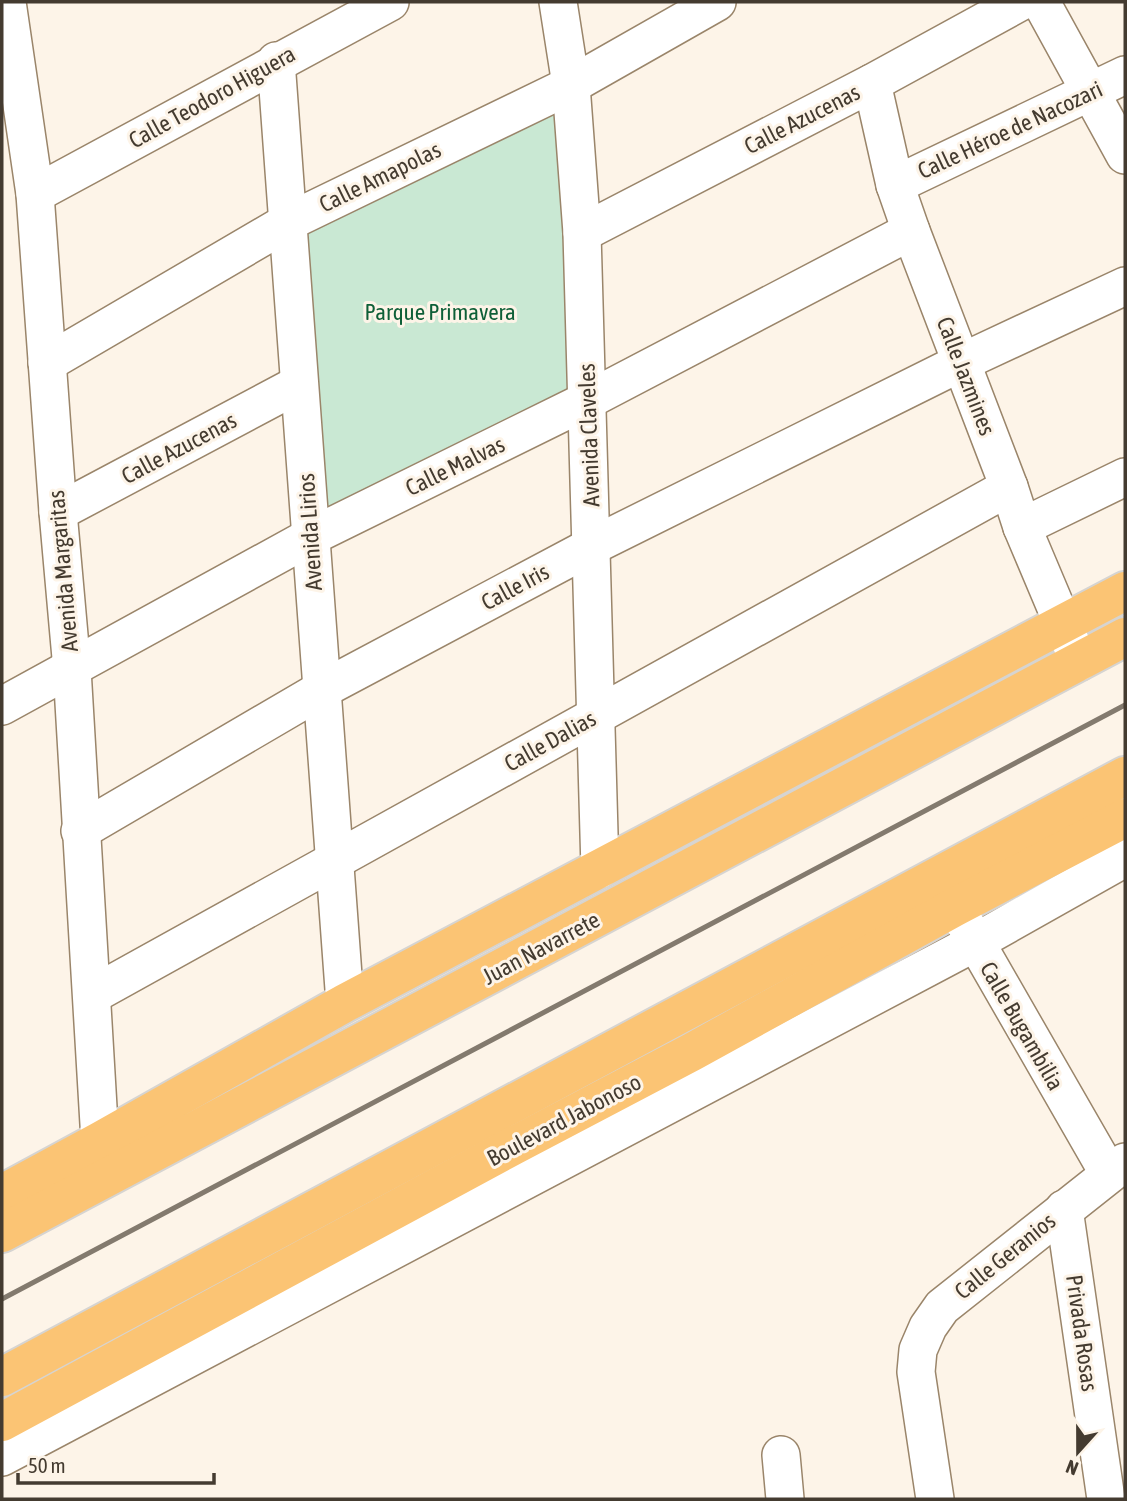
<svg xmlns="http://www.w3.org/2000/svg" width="1127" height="1501" viewBox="0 0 1127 1501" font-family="'Asap Condensed',sans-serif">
<rect width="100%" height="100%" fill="#fdf4e8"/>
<path fill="#c9e8d3" d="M 561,96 L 581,397 L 319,524 L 298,228 Z"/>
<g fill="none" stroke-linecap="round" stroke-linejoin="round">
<g stroke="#9a856a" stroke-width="40">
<g id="minor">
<path d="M 7,2 L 35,194 L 58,512 L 72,669 L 100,1141"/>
<path d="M 558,2 L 571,85 L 582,233 L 600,869"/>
<path d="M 1041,2 L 1125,155"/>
<path d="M 276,61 L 345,1003"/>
<path d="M 872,83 L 895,185 L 911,231 L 1009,487 L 1022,527 L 1079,662"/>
<path d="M 895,185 L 1125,75"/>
<path d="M 35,194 L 390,2"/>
<path d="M 582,233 L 872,83 L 1020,2"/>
<path d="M 47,363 L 288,222 L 571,85 L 717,2"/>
<path d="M 58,512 L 299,384"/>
<path d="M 1022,527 L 1125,477"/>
<path d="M 2,706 L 310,537 L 588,400 L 911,231"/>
<path d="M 80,831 L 321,690 L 592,546 L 960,363 L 1125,286"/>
<path d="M 963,920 L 1109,1174"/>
<path d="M 92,995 L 1009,487"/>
<path d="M 1064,1209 L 1106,1499"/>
<path d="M 781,1455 L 785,1499"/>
<path d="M 2,1457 L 974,943 L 1125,858"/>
<path d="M 935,1499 L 916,1372 L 918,1350 L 928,1327 L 942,1307 L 1125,1162"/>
</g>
</g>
<g stroke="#d6d4d1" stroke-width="42">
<g id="major">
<path d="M 2,1194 L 100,1141 L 345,1003 L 1125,591"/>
<path d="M 2,1233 L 1125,637"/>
<path d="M 2,1377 L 1125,776"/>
<path d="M 2,1422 L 513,1146 L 692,1052 L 955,907 L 1125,818"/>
</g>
</g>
<use href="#minor" stroke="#fff" stroke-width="37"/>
<use href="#major" stroke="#fbc474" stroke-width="38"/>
<path stroke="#837a6e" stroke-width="5" d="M 2,1299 L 1125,705"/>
</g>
<g text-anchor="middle" stroke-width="6" stroke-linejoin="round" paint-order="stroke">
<g font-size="23" fill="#443b30" stroke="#fdf4e8">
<text transform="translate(212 97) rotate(-29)" y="8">Calle Teodoro Higuera</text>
<text transform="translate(802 119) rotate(-27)" y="8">Calle Azucenas</text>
<text transform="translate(1010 130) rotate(-25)" y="8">Calle Héroe de Nacozari</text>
<text transform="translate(380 177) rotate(-26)" y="8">Calle Amapolas</text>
<text transform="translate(966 376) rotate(69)" y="8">Calle Jazmines</text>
<text transform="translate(589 435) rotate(-92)" y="8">Avenida Claveles</text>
<text transform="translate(179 448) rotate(-28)" y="8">Calle Azucenas</text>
<text transform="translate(455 466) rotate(-26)" y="8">Calle Malvas</text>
<text transform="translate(310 532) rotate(-94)" y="8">Avenida Lirios</text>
<text transform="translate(63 571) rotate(-95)" y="8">Avenida Margaritas</text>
<text transform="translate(515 587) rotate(-28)" y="8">Calle Iris</text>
<text transform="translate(550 741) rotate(-29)" y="8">Calle Dalias</text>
<text transform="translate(541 948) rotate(-28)" y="8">Juan Navarrete</text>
<text transform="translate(1022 1026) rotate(60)" y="8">Calle Bugambilia</text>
<text transform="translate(564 1120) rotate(-28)" y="8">Boulevard Jabonoso</text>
<text transform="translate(1005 1256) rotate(-39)" y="8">Calle Geranios</text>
<text transform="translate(1082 1333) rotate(82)" y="8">Privada Rosas</text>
</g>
<g font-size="23" fill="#0e5f37" stroke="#fdf4e8">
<text x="440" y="320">Parque Primavera</text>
</g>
</g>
<rect width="1127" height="1501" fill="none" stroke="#443b30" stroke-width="7"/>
<g transform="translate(1078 1452) rotate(201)" stroke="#fdf4e8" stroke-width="5" paint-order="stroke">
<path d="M0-5L12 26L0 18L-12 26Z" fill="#443b30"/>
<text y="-10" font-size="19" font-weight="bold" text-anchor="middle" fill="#443b30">N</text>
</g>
<path d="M18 1473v10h196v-10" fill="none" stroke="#443b30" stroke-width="3.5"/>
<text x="28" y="1473" font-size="21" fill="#443b30" stroke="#fdf4e8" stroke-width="5" paint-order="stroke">50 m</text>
</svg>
